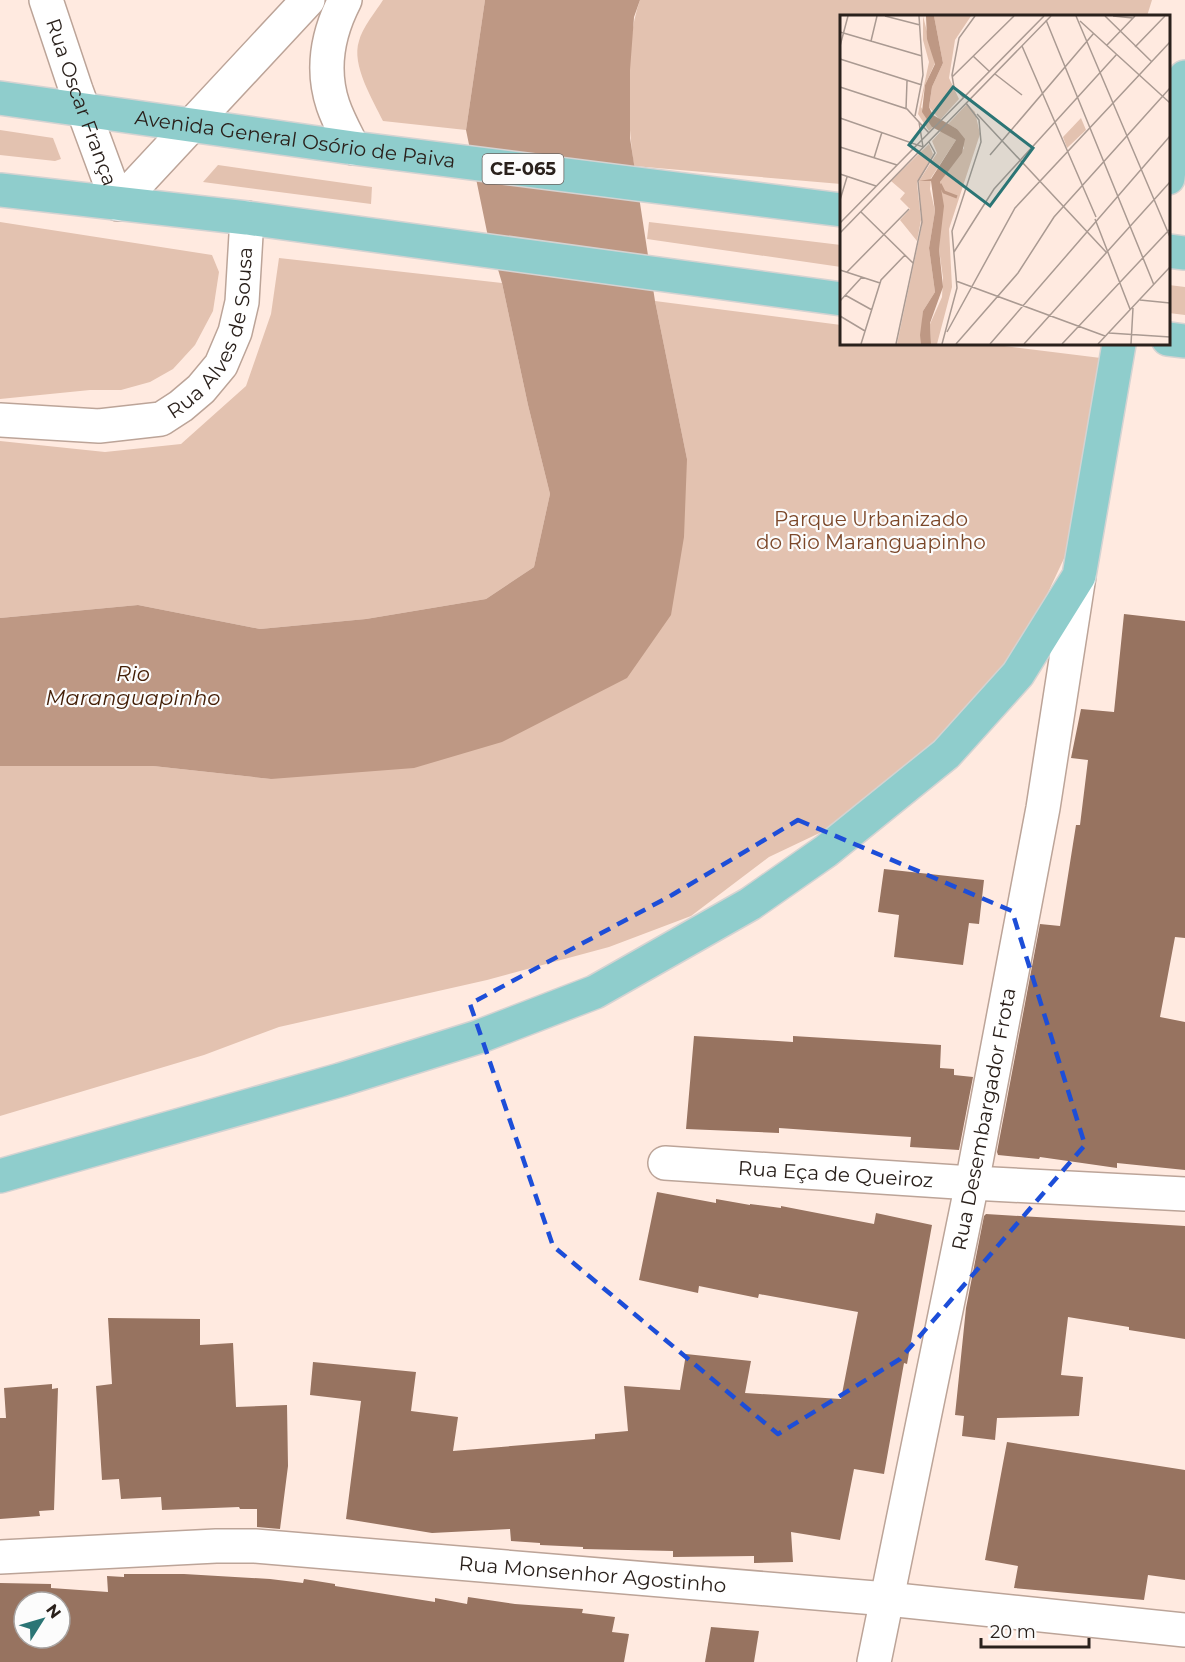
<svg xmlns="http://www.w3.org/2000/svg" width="1185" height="1662" viewBox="0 0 1185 1662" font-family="Montserrat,sans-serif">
<rect width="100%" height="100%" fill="#ffeae0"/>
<g fill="#e3c2b0">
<path d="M 383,0 L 485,0 L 466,130 L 383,121 C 373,100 351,65 359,41 C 362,28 376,11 383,0 Z"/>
<path d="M 640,0 L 1152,0 L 1147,16 L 842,16 L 841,184 L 634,166 C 627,118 624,45 640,0 Z"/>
<path d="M 0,130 L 53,138 L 61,159 L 55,161 L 0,155 Z"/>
<path d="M 218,165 L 372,187 L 371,204 L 203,182 Z"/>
<path d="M 0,222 L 212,255 L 219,272 L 213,311 L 195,345 L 173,369 L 150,382 L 121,390 L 90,390 L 0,399 Z"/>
<path d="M 649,222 L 841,245 L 841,267 L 647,239 Z"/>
<path d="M 279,258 L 502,283 L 528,405 L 550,494 L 534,567 L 486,599 L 366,619 L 260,629 L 138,605 L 0,618 L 0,441 L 105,452 L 181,444 L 246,386 L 271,314 Z"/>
<path d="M 1169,285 L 1185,287 L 1185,315 L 1169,313 Z"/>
<path d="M 655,301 L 841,325 L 842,344 L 988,344 L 1109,359 L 1076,533 L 1012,669 L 915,765 L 851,818 L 769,857 L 691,916 L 609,947 L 487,980 L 279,1027 L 204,1055 L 0,1116 L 0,766 L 153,766 L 271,779 L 687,459 Z"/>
</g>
<path fill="#be9884" d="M 485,0 L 640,0 L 634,17 L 630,70 L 630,138 L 655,301 L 687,459 L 684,537 L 671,615 L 627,678 L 502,742 L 414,768 L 271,779 L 153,766 L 0,766 L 0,618 L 138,605 L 260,629 L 366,619 L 486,599 L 534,567 L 550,494 L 528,405 L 502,283 L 487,232 L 466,130 Z"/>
<g fill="#977360" fill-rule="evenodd">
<path d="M 1124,614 L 1185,621 L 1185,938 L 1175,937 L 1160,1017 L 1185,1022 L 1185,1170 L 1117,1163 L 1117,1168 L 1040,1157 L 1039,1159 L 998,1155 L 997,1152 L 1040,924 L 1060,926 L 1076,825 L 1080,825 L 1088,760 L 1071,758 L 1081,709 L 1114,712 Z"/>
<path d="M 884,869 L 984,880 L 979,924 L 969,923 L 963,965 L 894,957 L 899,915 L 878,912 Z"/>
<path d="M 694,1036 L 793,1042 L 793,1036 L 941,1045 L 940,1068 L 954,1069 L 954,1075 L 973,1077 L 959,1150 L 910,1147 L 911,1137 L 879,1135 L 779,1128 L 779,1133 L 686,1129 Z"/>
<path d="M 657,1192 L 716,1203 L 716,1199 L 750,1205 L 750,1204 L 781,1208 L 781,1206 L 874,1224 L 876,1213 L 932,1225 L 907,1364 L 904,1363 L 884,1474 L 854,1469 L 840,1540 L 791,1532 L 793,1562 L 754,1563 L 754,1556 L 673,1557 L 673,1551 L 583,1549 L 583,1547 L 540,1545 L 540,1543 L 511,1541 L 510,1529 L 432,1533 L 346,1519 L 361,1401 L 310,1395 L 313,1362 L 416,1372 L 411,1411 L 458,1417 L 453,1451 L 595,1439 L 595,1434 L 628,1431 L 624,1386 L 680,1390 L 686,1354 L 751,1361 L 745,1393 L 841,1399 L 858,1312 L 759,1294 L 758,1298 L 699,1286 L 698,1293 L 639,1280 Z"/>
<path d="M 986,1214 L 1185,1226 L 1185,1339 L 1129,1330 L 1129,1327 L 1068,1317 L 1061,1375 L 1083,1377 L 1079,1416 L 997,1418 L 995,1440 L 962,1436 L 964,1416 L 955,1415 L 966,1308 L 984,1216 Z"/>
<path d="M 108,1318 L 200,1319 L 200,1345 L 233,1343 L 236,1407 L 287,1405 L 288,1466 L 280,1529 L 257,1527 L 257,1509 L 240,1509 L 239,1507 L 162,1510 L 161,1497 L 121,1499 L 119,1479 L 102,1480 L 96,1386 L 112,1384 Z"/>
<path d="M 52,1384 L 52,1389 L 58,1388 L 54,1510 L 39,1511 L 40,1516 L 0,1519 L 0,1418 L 6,1418 L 4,1388 Z"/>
<path d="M 1007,1442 L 1185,1470 L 1185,1580 L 1148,1575 L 1144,1600 L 1014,1588 L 1018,1566 L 985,1560 Z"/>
<path d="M 124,1574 L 184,1574 L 270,1579 L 303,1583 L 304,1579 L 335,1584 L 335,1586 L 435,1602 L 435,1598 L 467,1604 L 468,1597 L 515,1604 L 583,1609 L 582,1613 L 615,1617 L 612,1632 L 629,1634 L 624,1662 L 0,1662 L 0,1583 L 51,1584 L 51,1588 L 108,1592 L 107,1576 L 124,1577 ZM 24,1602 L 60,1602 L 60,1638 L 24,1638 Z"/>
<path d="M 711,1627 L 759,1631 L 754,1662 L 705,1662 Z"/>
</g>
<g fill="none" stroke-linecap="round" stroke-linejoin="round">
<g stroke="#bca498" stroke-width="36">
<g id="minor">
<path id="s1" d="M 46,0 L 76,90 L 118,204 L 308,0"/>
<path d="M 345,0 C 328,33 321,69 333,105 C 338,120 346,134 353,148"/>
<path id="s2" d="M 0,420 L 99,426 L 161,419 L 181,406 L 201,389 L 221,365 L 235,332 L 242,302 L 247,218"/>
<path id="s3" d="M 665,1163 L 972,1183 L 1185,1194"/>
<path id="s4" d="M 0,1557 L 216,1546 L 255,1546 L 887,1599 L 1185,1630"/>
<path id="s5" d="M 874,1662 L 972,1183 L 1043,808 L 1079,576"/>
</g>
</g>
<g stroke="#d4d3d2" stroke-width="36">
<g id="major">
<path id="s6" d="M 0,98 L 353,148 L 842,210"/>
<path d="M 1168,178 L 1175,115 L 1185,77"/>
<path d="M 0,190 L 247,218 L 842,299"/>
<path d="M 1168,251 L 1185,253"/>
<path d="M 1168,339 L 1185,341"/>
<path d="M 0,1176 L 340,1080 L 478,1037 L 595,992 L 750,904 L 826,851 L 946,754 L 1018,674 L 1079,576 L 1119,344"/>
</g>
</g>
<use href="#minor" stroke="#fff" stroke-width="33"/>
<use href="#major" stroke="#8fcdcc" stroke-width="33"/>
</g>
<path fill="none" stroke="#1d4ed8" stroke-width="4.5" stroke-dasharray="12 8" stroke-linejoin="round" d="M 798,820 L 1012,911 L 1085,1145 L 900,1359 L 778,1434 L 553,1246 L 470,1004 L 672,895 Z"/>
<g text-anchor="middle" stroke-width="4.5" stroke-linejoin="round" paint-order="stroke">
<rect fill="#fcfcfc" stroke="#69635f" stroke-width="1.5" x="482.5" y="154" width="81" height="30" rx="4.5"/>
<g font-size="18" font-weight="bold" fill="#2a211c">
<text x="523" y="175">CE-065</text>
</g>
<g font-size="20" fill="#2a211c" stroke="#fcfcfc">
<text dy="7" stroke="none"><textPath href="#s1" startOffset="108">Rua Oscar França</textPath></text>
<text dy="7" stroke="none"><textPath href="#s6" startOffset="298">Avenida General Osório de Paiva</textPath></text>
<text dy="7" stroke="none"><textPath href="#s2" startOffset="268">Rua Alves de Sousa</textPath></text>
<text dy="7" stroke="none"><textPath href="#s5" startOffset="554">Rua Desembargador Frota</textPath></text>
<text dy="7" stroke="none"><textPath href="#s3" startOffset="171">Rua Eça de Queiroz</textPath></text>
<text dy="7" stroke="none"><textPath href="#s4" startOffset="594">Rua Monsenhor Agostinho</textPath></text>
</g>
<g font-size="20" fill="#7b4729" stroke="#fcfcfc">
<text x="871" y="526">Parque Urbanizado<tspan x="871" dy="23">do Rio Maranguapinho</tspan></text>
</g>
<g font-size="21" font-style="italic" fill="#431e06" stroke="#fcfcfc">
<text x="133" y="681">Rio<tspan x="133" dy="24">Maranguapinho</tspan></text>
</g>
</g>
<g transform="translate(840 15)">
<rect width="330" height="330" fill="#ffeae0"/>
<path d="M 83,1 L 95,48 L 85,70 L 81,92 L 93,112 L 89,116 L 78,99 L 89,47 L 83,25 ZM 94,1 L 131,1 L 115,25 L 109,63 L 119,84 L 100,105 L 89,92 L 92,72 L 103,48 ZM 127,89 L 135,97 L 140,119 L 109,214 L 112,272 L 97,329 L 91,329 L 90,309 L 102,282 L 103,263 L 99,234 L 100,167 L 124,133 L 117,114 L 108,109 ZM 241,103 L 246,115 L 227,133 L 223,122 ZM 101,116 L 116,125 L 91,163 L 90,174 L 95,196 L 89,233 L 95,277 L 83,296 L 81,329 L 57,329 L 82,210 L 79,166 L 97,138 L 92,126 ZM 89,129 L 93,139 L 77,168 L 81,205 L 77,226 L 60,205 L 70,194 L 60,184 L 65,178 L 51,166 Z" fill="#e3c2b0"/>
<path d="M 86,1 L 94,1 L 103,48 L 92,72 L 89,92 L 93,100 L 117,114 L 125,124 L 122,138 L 100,167 L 104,191 L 99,234 L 103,272 L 90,308 L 91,329 L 81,329 L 80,320 L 83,296 L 95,277 L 89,233 L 95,196 L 91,166 L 79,166 L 91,164 L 116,125 L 92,112 L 82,97 L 85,70 L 95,49 L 87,24 Z" fill="#be9884"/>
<path fill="none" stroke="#be9884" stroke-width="3" d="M 100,169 L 104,177 L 117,182"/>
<path fill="none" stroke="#aa9a92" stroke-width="1.5" d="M 45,1 L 80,10M 236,1 L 330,222M 265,1 L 312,47M 273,1 L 293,3M 206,5 L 314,270M 240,6 L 330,88M 0,17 L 82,41M 31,26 L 37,1M 267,30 L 295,1M 0,31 L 8,1M 182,31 L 256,202M 295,32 L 325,1M 133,41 L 150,57M 0,44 L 82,70M 155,59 L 182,80M 112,62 L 174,1M 0,72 L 67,94 L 89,118M 124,83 L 114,72 L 112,60 L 119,23 L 135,1M 66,94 L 67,66M 137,99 L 266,237M 75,101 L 83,60 L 79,1M 0,103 L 83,132 L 79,107M 0,132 L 57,150M 150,140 L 254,18M 34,143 L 42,117M 0,159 L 36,171M 0,185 L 7,162M 21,197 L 73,248M 255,204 L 290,294M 0,208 L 204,1M 0,218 L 211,1M 114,237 L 154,174 L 277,39M 0,255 L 40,268M 7,257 L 69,194M 116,266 L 265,321M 5,280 L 32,295M 300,285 L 330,288M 0,286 L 22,262M 0,301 L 25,316M 107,317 L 175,193 L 330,27M 269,318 L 330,322M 21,329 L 41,265 L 65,240M 56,329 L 82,207 L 78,166 L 95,138 L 89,127M 102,329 L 117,273 L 112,216 L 141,127 L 139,105 L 126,88M 116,329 L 178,258 L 214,202 L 330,73M 150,329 L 330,121M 184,329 L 330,167M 222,329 L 330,214M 258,329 L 330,252M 291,329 L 293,293"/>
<path fill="#2b7575" fill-opacity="0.15" stroke="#2b7575" stroke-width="3" d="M 113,72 L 193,133 L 150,191 L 69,130 Z"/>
<rect width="330" height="330" fill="none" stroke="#2a211c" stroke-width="3"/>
</g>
<g transform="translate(42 1620) rotate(53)"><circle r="28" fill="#fcfcfc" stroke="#a8a4a2" stroke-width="1.5"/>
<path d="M0-4.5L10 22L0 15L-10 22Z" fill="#2b7575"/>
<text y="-9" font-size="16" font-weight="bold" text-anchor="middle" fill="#2a211c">N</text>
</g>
<path d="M981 1638v9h108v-9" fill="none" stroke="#2a211c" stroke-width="3"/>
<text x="990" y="1638" font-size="18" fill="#2a211c" stroke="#fcfcfc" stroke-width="4.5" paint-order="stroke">20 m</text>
</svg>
